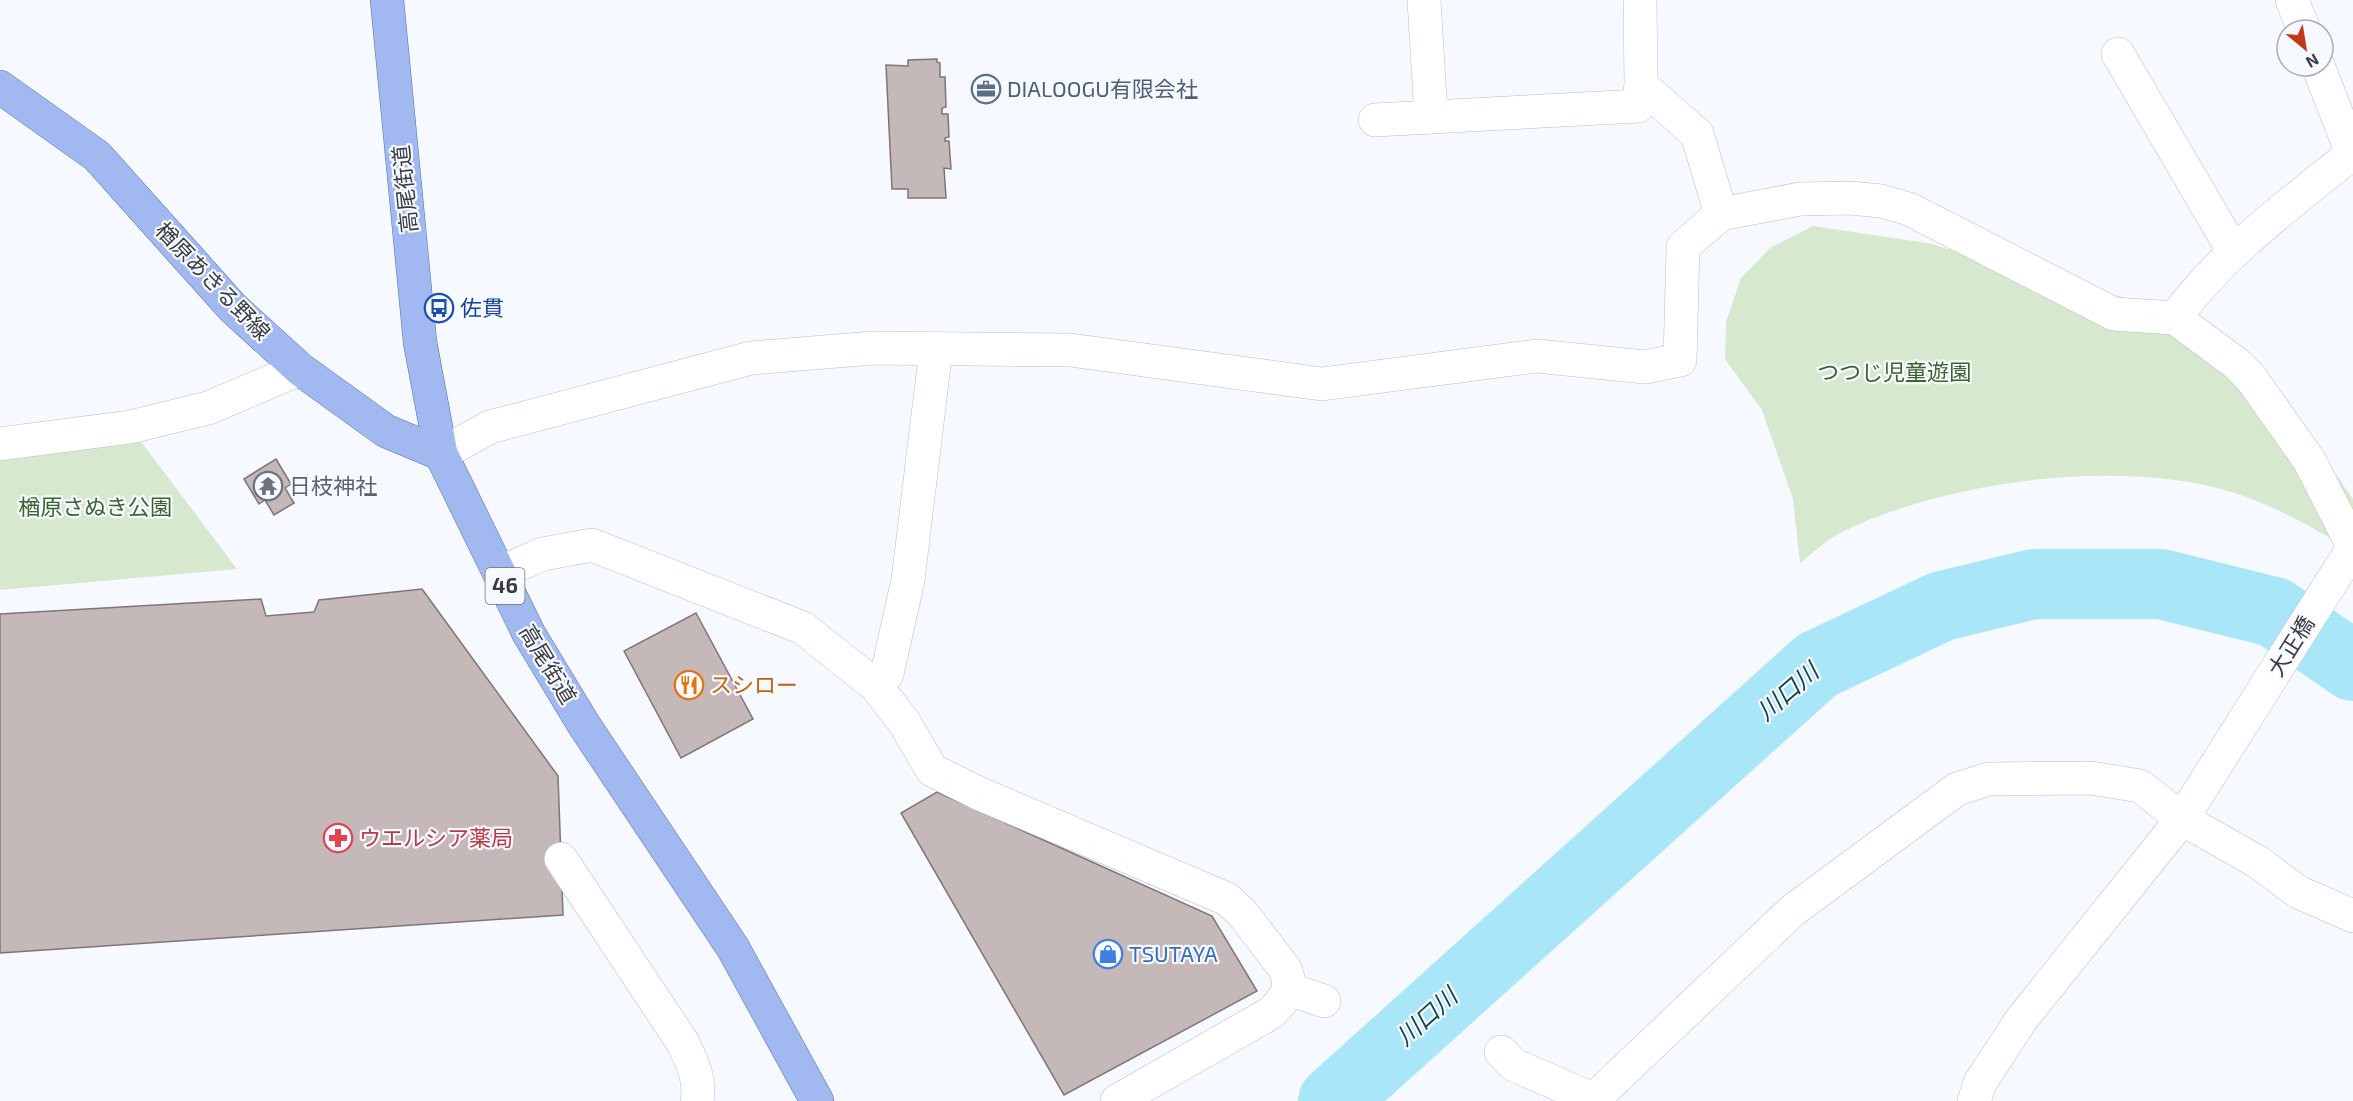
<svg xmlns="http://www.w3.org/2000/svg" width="2353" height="1101" viewBox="0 0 2353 1101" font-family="'Exo 2','Noto Sans JP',sans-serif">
<rect width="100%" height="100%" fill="#f6f9ff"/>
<g fill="#d6e9cf">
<path d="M 1813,226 L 1927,243 L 2208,321 L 2282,398 L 2353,499 L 2353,549 C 2336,543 2318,530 2301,522 C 2276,508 2245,495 2217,488 C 2108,460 1941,482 1840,533 C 1826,540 1813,553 1800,563 L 1793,499 L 1762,410 L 1725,359 L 1726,322 L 1741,278 L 1770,248 Z"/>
<path d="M 130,427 L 237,569 L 0,590 L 0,444 Z"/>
</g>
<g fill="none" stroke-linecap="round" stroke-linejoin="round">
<path stroke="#a9e7f8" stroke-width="70" d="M 1333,1101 L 1817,665 L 1942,606 L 2034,584 L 2161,584 L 2274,612 L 2353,666"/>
</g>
<g fill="#c5b8b8" stroke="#817574" stroke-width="1.5">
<path d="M 937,59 L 937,62 L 940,63 L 940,77 L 945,77 L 946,107 L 942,108 L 942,114 L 948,114 L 949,137 L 945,138 L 945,141 L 949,141 L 951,169 L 944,168 L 946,198 L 908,198 L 908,189 L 892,189 L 886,65 L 908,66 L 908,60 Z"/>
<path d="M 276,459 L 291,484 L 285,488 L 294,503 L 274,515 L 265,500 L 259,504 L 244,479 Z"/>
<path d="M 422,589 L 558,776 L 563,915 L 0,953 L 0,614 L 261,599 L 266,616 L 314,612 L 319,600 Z"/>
<path d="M 696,613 L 753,719 L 681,758 L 624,651 Z"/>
<path d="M 937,792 L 1212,916 L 1257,991 L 1064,1095 L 901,813 Z"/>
</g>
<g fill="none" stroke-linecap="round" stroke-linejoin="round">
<g stroke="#b9bec7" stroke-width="34">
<g id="minor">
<path d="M 1424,0 L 1431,117"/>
<path d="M 1640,0 L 1641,85 L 1697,134 L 1721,214"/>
<path d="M 2292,0 L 2304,30"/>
<path d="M 2118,54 L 2234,252"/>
<path d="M 2318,66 L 2352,153"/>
<path d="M 1375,120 L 1638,106 L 1641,85"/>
<path d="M 2175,318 C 2222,253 2291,203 2353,153"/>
<path d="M 0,444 L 130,427 L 208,408 L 300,369"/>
<path d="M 441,454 L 490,427 L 751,358 L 873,348 L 1070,350 L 1322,384 L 1537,356 L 1645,367 L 1680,360 L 1683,247 L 1721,214 L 1800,199 L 1850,198 L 1881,201 L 1909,209 L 2114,314 L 2175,318 L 2237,364 L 2251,378 L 2309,460 L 2353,546"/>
<path d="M 499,573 L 543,554 L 592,545 L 803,628 L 876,686 L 904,722 L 932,770 L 978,793 L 1227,899 L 1243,914 L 1285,969 C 1294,989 1285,999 1271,1013 L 1117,1101"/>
<path d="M 876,686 L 887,674 L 908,580 L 936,349"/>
<path d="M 561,859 L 683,1043 C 692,1062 701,1080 697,1101"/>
<path d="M 1289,989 L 1324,1001"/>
<path d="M 1501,1052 L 1514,1065 L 1597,1101"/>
<path d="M 1592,1101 L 1792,911 L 1957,789 L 1989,779 L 2091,778 L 2140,786 L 2182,819 L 2258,862 L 2298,892 L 2353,916"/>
<path d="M 1974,1101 L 1980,1083 L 2021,1020 L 2182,819 L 2353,548"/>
</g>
</g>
<g stroke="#546fac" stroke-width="34">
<g id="major">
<path d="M 387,0 L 420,342 L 441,454 L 529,634 L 584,725 L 733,948 L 817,1101"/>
<path d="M 0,87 L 97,156 L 233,308 L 300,369 L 386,431 L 441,454"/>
</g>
</g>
<use href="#minor" stroke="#fff" stroke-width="33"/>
<use href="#major" stroke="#a1b9f0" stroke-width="33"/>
</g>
<defs>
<g id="office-ring" transform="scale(1.5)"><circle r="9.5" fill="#f6f9ff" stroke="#5c6f8a" stroke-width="1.5"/><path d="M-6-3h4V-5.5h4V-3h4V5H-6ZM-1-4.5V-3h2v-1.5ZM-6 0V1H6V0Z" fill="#5c6f8a"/></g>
<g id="bus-ring" transform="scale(1.5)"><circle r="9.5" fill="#f6f9ff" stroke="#1a4fb4" stroke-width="1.5"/><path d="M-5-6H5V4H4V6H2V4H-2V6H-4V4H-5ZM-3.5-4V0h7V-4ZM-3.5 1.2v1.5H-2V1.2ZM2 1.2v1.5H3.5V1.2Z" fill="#1a4fb4"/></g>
<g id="temple-ring" transform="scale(1.5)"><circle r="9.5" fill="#f6f9ff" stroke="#6b7280" stroke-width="1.5"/><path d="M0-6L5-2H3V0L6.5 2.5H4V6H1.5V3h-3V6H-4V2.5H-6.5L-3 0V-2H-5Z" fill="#6b7280"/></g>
<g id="restaurant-ring" transform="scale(1.5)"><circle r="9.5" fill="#f6f9ff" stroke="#e8710a" stroke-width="1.5"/><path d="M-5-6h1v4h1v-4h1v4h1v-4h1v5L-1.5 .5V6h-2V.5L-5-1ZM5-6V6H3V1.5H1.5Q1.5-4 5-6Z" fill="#e8710a"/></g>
<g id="pharmacy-ring" transform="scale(1.5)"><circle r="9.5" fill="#f6f9ff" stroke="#e0444e" stroke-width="1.5"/><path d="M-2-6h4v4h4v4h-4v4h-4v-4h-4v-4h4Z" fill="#e0444e"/></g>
<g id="shop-ring" transform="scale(1.5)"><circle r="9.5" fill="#f6f9ff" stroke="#3f7fe0" stroke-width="1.5"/><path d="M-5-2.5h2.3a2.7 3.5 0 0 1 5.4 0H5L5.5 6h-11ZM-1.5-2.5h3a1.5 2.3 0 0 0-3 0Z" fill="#3f7fe0"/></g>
</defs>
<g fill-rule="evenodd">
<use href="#office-ring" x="986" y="89"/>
<use href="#bus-ring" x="439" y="308"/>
<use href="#temple-ring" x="268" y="486"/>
<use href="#restaurant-ring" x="689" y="685"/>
<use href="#pharmacy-ring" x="338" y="838"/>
<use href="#shop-ring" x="1108" y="954"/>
</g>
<g text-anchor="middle" stroke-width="4.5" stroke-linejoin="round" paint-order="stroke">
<rect fill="#f6f9ff" stroke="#727579" stroke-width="1.5" x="485.5" y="568" width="39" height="36" rx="4.5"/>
<g font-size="21" font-weight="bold" fill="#3a3c40">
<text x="505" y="593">46</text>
</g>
<g font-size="22" fill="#4e5e75" stroke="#f6f9ff" text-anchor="start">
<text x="1007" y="97">DIALOOGU有限会社</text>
</g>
<g font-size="22" fill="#3a3c40" stroke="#f6f9ff">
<text transform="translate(405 189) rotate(-96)" y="8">高尾街道</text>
<text transform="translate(213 281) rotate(46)" y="8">楢原あきる野線</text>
<text transform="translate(2291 646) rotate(-58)" y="8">大正橋</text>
<text transform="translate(548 664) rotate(59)" y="8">高尾街道</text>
</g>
<g font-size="22" fill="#164399" stroke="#f6f9ff" text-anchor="start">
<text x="460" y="316">佐貫</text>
</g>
<g font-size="22" fill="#3c642b" stroke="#f6f9ff">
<text x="1894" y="380">つつじ児童遊園</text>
<text x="95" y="515">楢原さぬき公園</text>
</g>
<g font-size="22" fill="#5b616d" stroke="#f6f9ff" text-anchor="start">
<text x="289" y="494">日枝神社</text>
</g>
<g font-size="22" fill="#c56008" stroke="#f6f9ff" text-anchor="start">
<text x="710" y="693">スシロー</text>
</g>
<g font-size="22" fill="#be3a42" stroke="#f6f9ff" text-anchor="start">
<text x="359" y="846">ウエルシア薬局</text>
</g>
<g font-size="22" fill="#366cbe" stroke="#f6f9ff" text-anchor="start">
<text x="1129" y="962">TSUTAYA</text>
</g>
<g font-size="24" font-style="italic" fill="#0f4652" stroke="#f6f9ff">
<text transform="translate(1788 692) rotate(-41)" y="8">川口川</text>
<text transform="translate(1427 1017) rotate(-42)" y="8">川口川</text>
</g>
</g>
<g transform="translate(2305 48) rotate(150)"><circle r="28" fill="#f6f9ff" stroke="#abadb3" stroke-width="1.5"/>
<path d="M0-4.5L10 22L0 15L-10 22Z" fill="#c13718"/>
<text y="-9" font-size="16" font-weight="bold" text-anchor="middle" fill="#3a3c40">N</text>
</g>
</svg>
